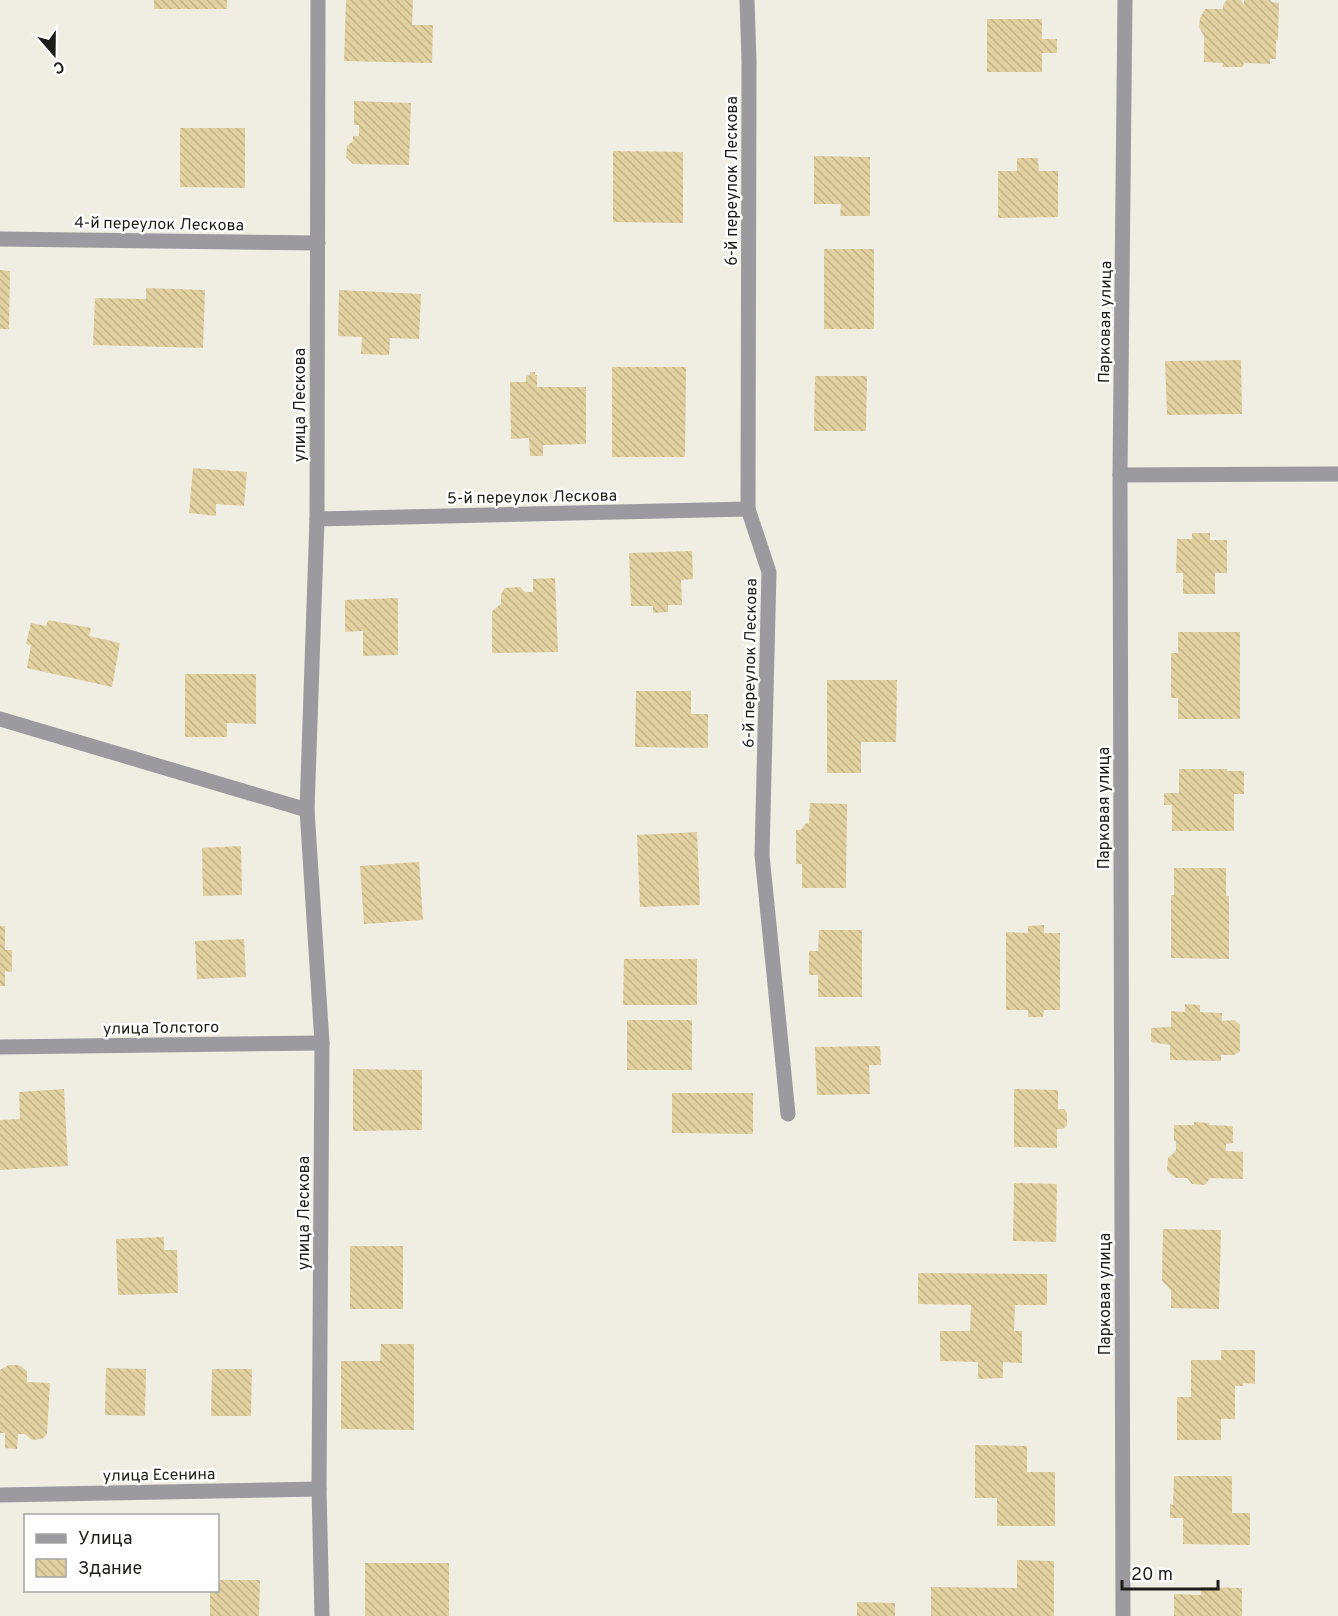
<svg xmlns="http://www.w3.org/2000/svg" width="1338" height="1616" viewBox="0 0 1338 1616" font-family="Overpass,sans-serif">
<defs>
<pattern id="building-back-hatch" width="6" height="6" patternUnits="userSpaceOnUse" patternTransform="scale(1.5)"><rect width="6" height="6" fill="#e1d0a0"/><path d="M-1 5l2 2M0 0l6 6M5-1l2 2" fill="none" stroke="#c1b289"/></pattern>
</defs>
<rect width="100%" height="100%" fill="#f0ede3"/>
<g fill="url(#building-back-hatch)">
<rect x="154" y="0" width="73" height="9"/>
<path d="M 346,0 L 413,0 L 412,25 L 433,25 L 432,63 L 344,61 Z"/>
<path d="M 1227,0 L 1241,0 L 1244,6 L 1244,0 L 1270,0 L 1271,2 L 1279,3 L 1278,40 L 1276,40 L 1276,59 L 1270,59 L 1270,64 L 1244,63 L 1243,67 L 1222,67 L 1223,63 L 1204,62 L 1204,36 L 1199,27 L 1200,18 L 1205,9 L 1223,9 L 1223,5 Z"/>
<path d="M 987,19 L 1042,19 L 1042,39 L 1057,39 L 1057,53 L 1042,53 L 1042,72 L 987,72 Z"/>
<path d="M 354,101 L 411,103 L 409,165 L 353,164 L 346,157 L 347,146 L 353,141 L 353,136 L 359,136 L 359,125 L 354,125 Z"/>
<path d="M 180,128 L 245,128 L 245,188 L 180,187 Z"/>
<path d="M 613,151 L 683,152 L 683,223 L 613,222 Z"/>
<path d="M 814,156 L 870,157 L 870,216 L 840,216 L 841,204 L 814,204 Z"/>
<path d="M 1017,158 L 1038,158 L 1039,171 L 1058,171 L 1058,217 L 998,218 L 998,171 L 1017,171 Z"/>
<rect x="824" y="249" width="50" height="80"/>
<path d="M 0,270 L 10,271 L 9,329 L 0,329 Z"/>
<path d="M 146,288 L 205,290 L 203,348 L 93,345 L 95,298 L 146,299 Z"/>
<path d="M 339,290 L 421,294 L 419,339 L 390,338 L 389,355 L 361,354 L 362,337 L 338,336 Z"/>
<path d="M 1241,360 L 1242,414 L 1167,415 L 1165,361 Z"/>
<path d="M 612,367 L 686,367 L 685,457 L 612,457 Z"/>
<path d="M 530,372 L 535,372 L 535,375 L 537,375 L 537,387 L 586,387 L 586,444 L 543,445 L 543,456 L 530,456 L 529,438 L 511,439 L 510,382 L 526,382 L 526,376 L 530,375 Z"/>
<path d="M 815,376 L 867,376 L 866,431 L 814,431 Z"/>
<path d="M 193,468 L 247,472 L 244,506 L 216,504 L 216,516 L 189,513 Z"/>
<path d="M 1192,533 L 1210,533 L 1210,540 L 1227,540 L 1227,573 L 1215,573 L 1215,594 L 1183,594 L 1183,573 L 1176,573 L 1177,539 L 1192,539 Z"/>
<path d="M 692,551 L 693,579 L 681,580 L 682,605 L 668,605 L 668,612 L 653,613 L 653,606 L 631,606 L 629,553 Z"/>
<path d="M 555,578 L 558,652 L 492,653 L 492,611 L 501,604 L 501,594 L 505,588 L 520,587 L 525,592 L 533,592 L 533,579 Z"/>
<path d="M 398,598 L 398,655 L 363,656 L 363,631 L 345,632 L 345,600 Z"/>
<path d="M 48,620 L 91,628 L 89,636 L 120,643 L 112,687 L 27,668 L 31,645 L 26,644 L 31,623 L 46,626 Z"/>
<path d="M 1178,632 L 1240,632 L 1240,719 L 1178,719 L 1178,698 L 1171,698 L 1171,653 L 1178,653 Z"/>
<path d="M 185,674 L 256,674 L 256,724 L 227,723 L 227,737 L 185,737 Z"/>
<path d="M 827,680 L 897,680 L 896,742 L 861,742 L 861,773 L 827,773 Z"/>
<path d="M 636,691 L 691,691 L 691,714 L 708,714 L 708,748 L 635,747 Z"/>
<path d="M 1179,769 L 1227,769 L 1227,771 L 1244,771 L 1244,794 L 1234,794 L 1234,831 L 1172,831 L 1172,805 L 1164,805 L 1164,793 L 1179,793 Z"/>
<path d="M 810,803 L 847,804 L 846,888 L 802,888 L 802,864 L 796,864 L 796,830 L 801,830 L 805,824 L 809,823 Z"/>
<path d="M 697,832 L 700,905 L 640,907 L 637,835 Z"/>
<path d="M 241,846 L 242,895 L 203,896 L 202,848 Z"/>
<path d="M 419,862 L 423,920 L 364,924 L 360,866 Z"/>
<path d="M 1174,868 L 1226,868 L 1226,896 L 1229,896 L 1229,959 L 1171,958 L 1171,895 L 1174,895 Z"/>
<path d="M 1044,925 L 1044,933 L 1060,933 L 1060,1010 L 1044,1010 L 1043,1017 L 1028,1017 L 1028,1010 L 1006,1010 L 1006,932 L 1028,933 L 1028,926 Z"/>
<path d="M 0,926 L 5,926 L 5,950 L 12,950 L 12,972 L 5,971 L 5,986 L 0,986 Z"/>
<path d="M 819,930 L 862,930 L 862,997 L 818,997 L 818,975 L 809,975 L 809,951 L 818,951 Z"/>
<path d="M 244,939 L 246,977 L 197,979 L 195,941 Z"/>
<path d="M 624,959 L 697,959 L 697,1005 L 623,1005 Z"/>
<path d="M 1185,1004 L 1200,1005 L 1200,1012 L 1222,1013 L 1222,1021 L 1234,1020 L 1240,1025 L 1240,1051 L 1234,1055 L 1221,1055 L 1221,1061 L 1170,1060 L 1170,1045 L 1151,1042 L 1151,1028 L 1171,1027 L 1171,1011 L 1185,1012 Z"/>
<rect x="627" y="1020" width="65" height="50"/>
<path d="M 880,1046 L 881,1065 L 869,1065 L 870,1094 L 817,1095 L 815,1047 Z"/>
<path d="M 353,1069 L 422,1070 L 422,1130 L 353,1131 Z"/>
<path d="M 64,1089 L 68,1166 L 0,1170 L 0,1120 L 20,1119 L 19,1092 Z"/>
<path d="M 1014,1089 L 1058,1090 L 1058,1109 L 1064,1109 L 1067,1113 L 1067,1125 L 1063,1129 L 1057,1129 L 1057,1148 L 1014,1147 Z"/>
<path d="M 672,1093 L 753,1093 L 753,1134 L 672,1133 Z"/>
<path d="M 1194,1122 L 1209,1123 L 1209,1125 L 1233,1126 L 1233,1143 L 1226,1144 L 1226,1151 L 1243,1152 L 1243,1179 L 1210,1178 L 1205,1185 L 1192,1184 L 1187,1178 L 1176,1178 L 1167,1171 L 1168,1158 L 1176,1151 L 1176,1141 L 1174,1141 L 1174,1125 L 1194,1125 Z"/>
<path d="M 1014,1183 L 1057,1184 L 1056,1242 L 1013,1241 Z"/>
<path d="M 1163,1229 L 1221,1230 L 1219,1309 L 1171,1308 L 1171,1290 L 1162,1281 Z"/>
<path d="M 164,1237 L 164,1250 L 177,1250 L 178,1293 L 118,1295 L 116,1239 Z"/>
<rect x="350" y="1246" width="53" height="63"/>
<path d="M 918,1273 L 1047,1274 L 1047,1305 L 1015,1305 L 1014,1331 L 1022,1331 L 1022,1363 L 1003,1362 L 1003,1378 L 978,1379 L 978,1362 L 940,1361 L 940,1331 L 970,1331 L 971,1305 L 918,1304 Z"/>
<path d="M 381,1344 L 414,1344 L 414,1430 L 341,1429 L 341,1361 L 380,1361 Z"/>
<path d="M 1221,1350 L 1255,1350 L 1255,1384 L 1243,1383 L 1243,1386 L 1235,1386 L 1235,1419 L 1221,1419 L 1221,1440 L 1177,1440 L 1177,1397 L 1191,1397 L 1191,1360 L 1221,1360 Z"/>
<path d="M 9,1365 L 19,1365 L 27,1371 L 27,1382 L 50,1383 L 47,1434 L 42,1439 L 32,1440 L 25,1434 L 18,1434 L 17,1449 L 5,1448 L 5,1433 L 0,1433 L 0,1370 Z"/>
<path d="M 106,1368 L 146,1369 L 145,1416 L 105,1415 Z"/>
<path d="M 212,1369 L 252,1369 L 251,1416 L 211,1416 Z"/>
<path d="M 975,1445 L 1027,1446 L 1027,1472 L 1055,1472 L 1055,1526 L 997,1526 L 997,1498 L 975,1498 Z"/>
<path d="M 1174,1476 L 1232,1476 L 1232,1513 L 1250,1513 L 1250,1545 L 1183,1544 L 1183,1518 L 1170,1518 L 1170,1504 L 1173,1505 Z"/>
<path d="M 1017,1560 L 1054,1561 L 1054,1616 L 931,1616 L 931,1587 L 1017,1588 Z"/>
<rect x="365" y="1563" width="84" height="53"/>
<path d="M 218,1580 L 260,1580 L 259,1616 L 210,1616 L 210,1590 L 218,1590 Z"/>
<path d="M 1201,1587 L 1242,1588 L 1242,1616 L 1174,1616 L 1174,1594 L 1201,1595 Z"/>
<path d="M 857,1602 L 895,1603 L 895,1616 L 857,1616 Z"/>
</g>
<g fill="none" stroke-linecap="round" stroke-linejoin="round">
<g stroke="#9b9a9e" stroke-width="15">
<path d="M 318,0 L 317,519 L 307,810 L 322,1043 L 319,1489 L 322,1616"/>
<path d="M 747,0 L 749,61 L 748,509 L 769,572 L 762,855 L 788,1114"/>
<path d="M 0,239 L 318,243"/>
<path d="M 1120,475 L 1338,474"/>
<path d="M 317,519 L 748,509"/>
<path d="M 0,719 L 307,810"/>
<path d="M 0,1047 L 322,1043"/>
<path d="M 0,1495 L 319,1489"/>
<path d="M 1123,1616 L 1120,475 L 1125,0"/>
</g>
</g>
<g text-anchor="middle" stroke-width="5" stroke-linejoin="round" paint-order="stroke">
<g font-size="16" fill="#1e1d1a" stroke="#fff">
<text transform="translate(731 181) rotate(-90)" y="6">6-й переулок Лескова</text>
<text transform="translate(159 223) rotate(1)" y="6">4-й переулок Лескова</text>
<text transform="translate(1104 322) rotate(-89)" y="6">Парковая улица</text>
<text transform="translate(299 405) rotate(-90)" y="6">улица Лескова</text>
<text transform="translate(532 496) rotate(-1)" y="6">5-й переулок Лескова</text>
<text transform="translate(749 663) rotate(-89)" y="6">6-й переулок Лескова</text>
<text transform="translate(1103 808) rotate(-90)" y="6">Парковая улица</text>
<text transform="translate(161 1027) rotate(-1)" y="6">улица Толстого</text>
<text transform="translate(303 1213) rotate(-90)" y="6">улица Лескова</text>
<text transform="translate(1104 1294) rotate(-90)" y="6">Парковая улица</text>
<text transform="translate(159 1474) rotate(-1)" y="6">улица Есенина</text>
</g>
</g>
<rect x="24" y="1514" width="195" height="78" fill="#ffffff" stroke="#a5a5a3" stroke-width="1.5"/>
<rect x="36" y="1534" width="30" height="9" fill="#9b9a9e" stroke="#a5a5a3" stroke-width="1.5"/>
<text x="78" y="1544" font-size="18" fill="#1e1d1a">Улица</text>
<rect x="36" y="1559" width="30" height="18" fill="url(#building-back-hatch)" stroke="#a5a5a3" stroke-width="1.5"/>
<text x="78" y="1574" font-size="18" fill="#1e1d1a">Здание</text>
<g transform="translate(54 54) rotate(160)" stroke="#ffffff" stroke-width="4.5" paint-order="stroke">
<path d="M0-4.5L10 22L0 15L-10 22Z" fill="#1e1d1a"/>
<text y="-9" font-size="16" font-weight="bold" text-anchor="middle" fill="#1e1d1a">С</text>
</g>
<path d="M1122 1580v9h96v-9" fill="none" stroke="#1e1d1a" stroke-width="3"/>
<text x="1131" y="1580" font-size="18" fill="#1e1d1a" stroke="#ffffff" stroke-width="4.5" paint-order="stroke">20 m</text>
</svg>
